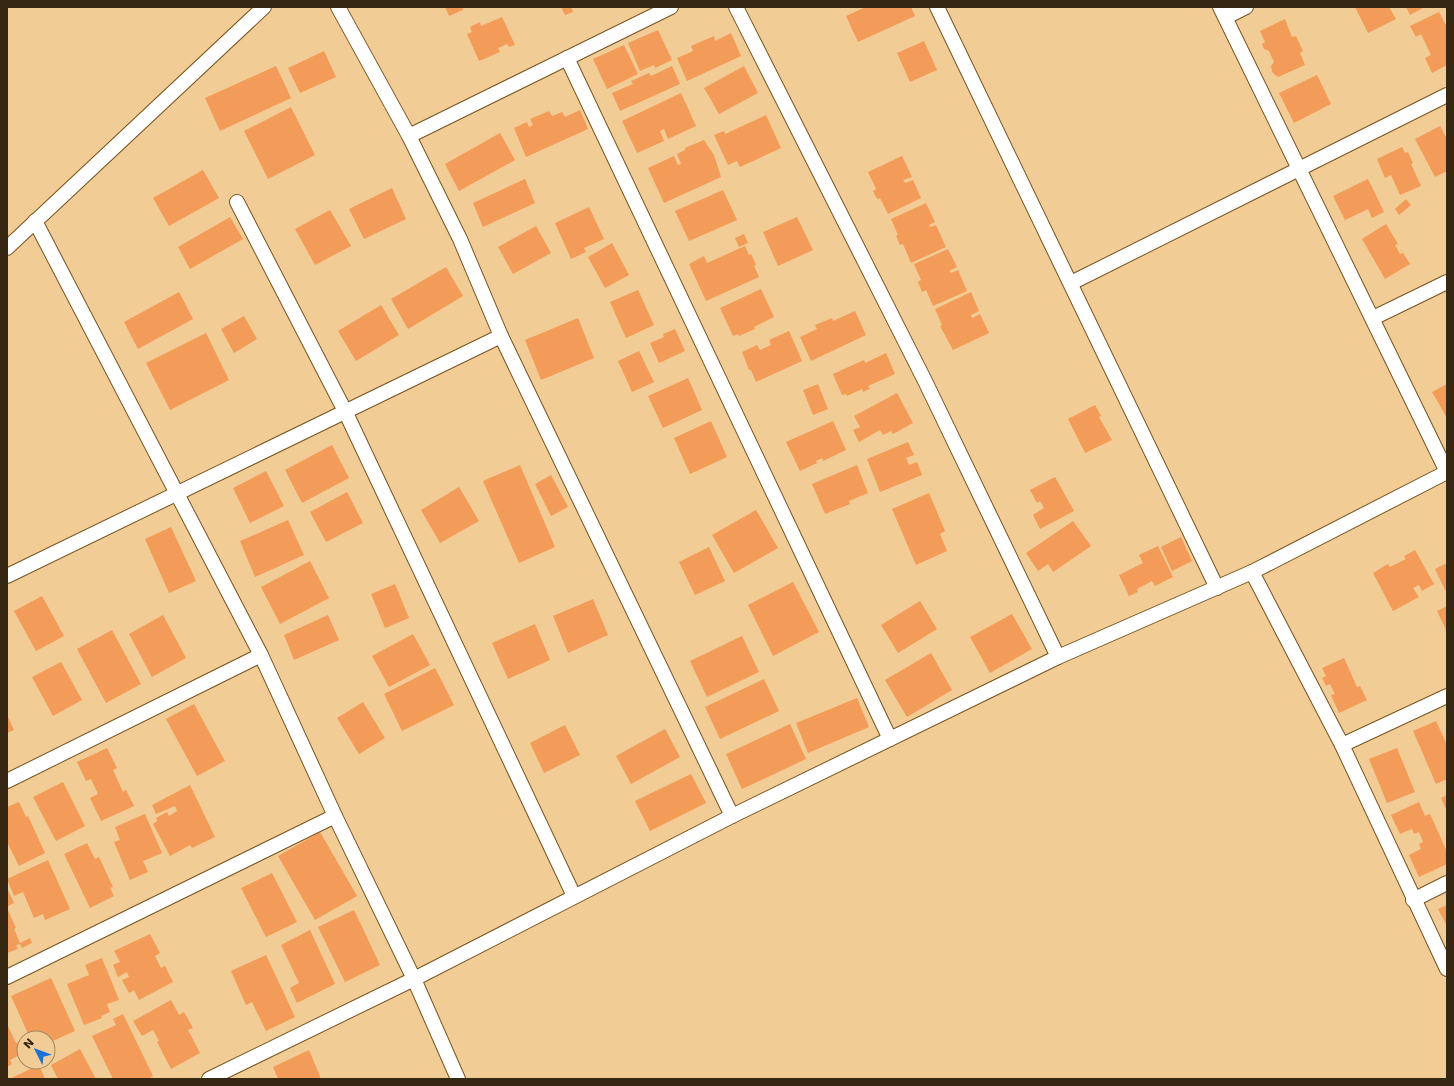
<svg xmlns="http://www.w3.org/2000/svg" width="1454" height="1086" viewBox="0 0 1454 1086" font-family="'DejaVu Sans',sans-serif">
<rect width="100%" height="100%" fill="#f2cc95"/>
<g fill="#f39b58">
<path d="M 445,7 L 462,7 L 463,10 L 449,16 Z"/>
<path d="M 561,7 L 571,7 L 573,12 L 565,15 Z"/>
<path d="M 866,7 L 911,7 L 915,16 L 858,42 L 846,16 Z"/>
<path d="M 1355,7 L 1389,7 L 1396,19 L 1368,33 Z"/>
<path d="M 1406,7 L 1425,7 L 1410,15 Z"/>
<path d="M 1439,12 L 1447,27 L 1447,65 L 1432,73 L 1425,58 L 1431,55 L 1421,34 L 1416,37 L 1410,26 Z"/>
<path d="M 502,17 L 515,45 L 509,47 L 507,44 L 498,48 L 500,52 L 479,61 L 467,34 L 472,32 L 470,27 L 480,22 L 481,26 Z"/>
<path d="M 1285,19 L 1292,37 L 1296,36 L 1303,51 L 1300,53 L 1305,65 L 1278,77 L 1272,72 L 1271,66 L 1274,62 L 1269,51 L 1264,49 L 1262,44 L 1265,42 L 1260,31 Z"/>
<path d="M 658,30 L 672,60 L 655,68 L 654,65 L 640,71 L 628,43 Z"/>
<path d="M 731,33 L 741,56 L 687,81 L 677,58 L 693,51 L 691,46 L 714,36 L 715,41 Z"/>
<path d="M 924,41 L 937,70 L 910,82 L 897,53 Z"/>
<path d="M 624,45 L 638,74 L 607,89 L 593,59 Z"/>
<path d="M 324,51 L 336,77 L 300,93 L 288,68 Z"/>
<path d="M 276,66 L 291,98 L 220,131 L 205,98 Z"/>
<path d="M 672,66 L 680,84 L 620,111 L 612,93 L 633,84 L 631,81 L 649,73 L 651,76 Z"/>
<path d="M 744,66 L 758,93 L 719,114 L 704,88 Z"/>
<path d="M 1317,75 L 1331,104 L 1294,123 L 1279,93 Z"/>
<path d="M 681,93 L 696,126 L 668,139 L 664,129 L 660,131 L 664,141 L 637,153 L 622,121 Z"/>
<path d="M 291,107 L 315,155 L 268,179 L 244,131 Z"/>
<path d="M 580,110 L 588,129 L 526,157 L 514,128 L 527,122 L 529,127 L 533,125 L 530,119 L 549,111 L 552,116 L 562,112 L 565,117 Z"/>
<path d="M 766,115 L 781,148 L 740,167 L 737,161 L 728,165 L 714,135 L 724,131 L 725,134 Z"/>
<path d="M 1440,126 L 1447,139 L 1447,171 L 1435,177 L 1415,139 Z"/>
<path d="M 500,133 L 515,160 L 459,191 L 445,164 Z"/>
<path d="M 704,140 L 714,155 L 721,177 L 664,203 L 648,168 L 674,156 L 678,165 L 681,164 L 677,154 L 685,150 L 685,148 Z"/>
<path d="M 1402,147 L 1405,153 L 1408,152 L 1413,163 L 1411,164 L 1421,186 L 1400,195 L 1391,175 L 1385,178 L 1377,159 Z"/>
<path d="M 902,156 L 912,177 L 903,180 L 905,183 L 913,180 L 921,198 L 888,214 L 880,198 L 877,199 L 873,191 L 876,189 L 868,172 Z"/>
<path d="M 203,170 L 219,198 L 169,226 L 153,198 Z"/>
<path d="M 525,179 L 535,203 L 483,227 L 473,203 Z"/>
<path d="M 1368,179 L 1384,212 L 1372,218 L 1368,209 L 1345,220 L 1333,196 Z"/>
<path d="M 392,188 L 406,219 L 364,239 L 349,209 Z"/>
<path d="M 723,190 L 737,220 L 689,241 L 675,211 Z"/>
<path d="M 1406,199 L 1411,205 L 1399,215 L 1395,209 Z"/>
<path d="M 926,203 L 935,222 L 929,225 L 930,227 L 936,225 L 946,247 L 911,263 L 903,244 L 900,245 L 896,236 L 898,235 L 891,219 Z"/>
<path d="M 589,207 L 604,239 L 584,248 L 586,252 L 571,259 L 555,223 Z"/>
<path d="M 330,210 L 351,246 L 315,265 L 295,229 Z"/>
<path d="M 230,217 L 243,239 L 190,269 L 178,247 Z"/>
<path d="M 797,217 L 813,250 L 778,266 L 763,232 Z"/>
<path d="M 1386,224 L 1398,244 L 1395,245 L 1400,254 L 1403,253 L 1410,264 L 1385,279 L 1362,239 Z"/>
<path d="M 536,226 L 551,253 L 513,274 L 498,247 Z"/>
<path d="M 744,234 L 748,243 L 739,247 L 735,238 Z"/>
<path d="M 612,243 L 629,275 L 605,288 L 588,257 Z"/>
<path d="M 745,246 L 749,255 L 751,254 L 756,265 L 754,266 L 759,277 L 706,301 L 689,264 L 704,256 L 707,263 Z"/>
<path d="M 948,249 L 957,267 L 949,271 L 951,273 L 958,270 L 967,291 L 933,306 L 926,290 L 922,292 L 918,282 L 921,280 L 914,264 Z"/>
<path d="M 446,267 L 463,296 L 408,329 L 391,299 Z"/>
<path d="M 761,289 L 774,317 L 754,327 L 755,329 L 739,336 L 738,334 L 733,336 L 720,308 Z"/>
<path d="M 638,290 L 654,325 L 626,338 L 610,302 Z"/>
<path d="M 179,292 L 193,319 L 138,349 L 124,322 Z"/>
<path d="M 971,292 L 979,311 L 971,315 L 972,318 L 980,314 L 989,333 L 953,350 L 940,326 L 942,325 L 935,309 Z"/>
<path d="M 381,305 L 399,335 L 356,361 L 338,331 Z"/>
<path d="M 855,311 L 866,335 L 811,361 L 800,337 L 817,329 L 815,325 L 832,318 L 833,321 Z"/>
<path d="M 244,316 L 257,339 L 234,353 L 221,329 Z"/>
<path d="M 578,318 L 594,358 L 541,380 L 525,340 Z"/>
<path d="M 675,329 L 685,351 L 659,363 L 650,343 L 664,337 L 663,334 Z"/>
<path d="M 789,331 L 802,361 L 756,382 L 751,370 L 749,370 L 742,352 L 757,345 L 760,350 L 771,345 L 769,340 Z"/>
<path d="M 206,333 L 229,380 L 170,410 L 146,363 Z"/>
<path d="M 639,351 L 654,382 L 632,392 L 618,361 Z"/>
<path d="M 886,353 L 895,374 L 868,386 L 870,389 L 863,392 L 862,389 L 847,396 L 846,394 L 842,395 L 833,374 L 864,360 L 865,363 Z"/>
<path d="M 688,378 L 702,410 L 663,428 L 648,396 Z"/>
<path d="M 818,384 L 828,409 L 813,415 L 803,390 Z"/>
<path d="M 1447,384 L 1447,418 L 1432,392 Z"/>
<path d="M 897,393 L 913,423 L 893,434 L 891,431 L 883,435 L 880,430 L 859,442 L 853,430 L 860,427 L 854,416 Z"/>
<path d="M 1095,405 L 1101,416 L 1099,417 L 1112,440 L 1085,453 L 1068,419 Z"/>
<path d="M 711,421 L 727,457 L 690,474 L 674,438 Z"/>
<path d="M 833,421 L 846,450 L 823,461 L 822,458 L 816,461 L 817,463 L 800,471 L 786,442 Z"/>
<path d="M 908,442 L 914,455 L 906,458 L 909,465 L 917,462 L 922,475 L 880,492 L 867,459 Z"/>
<path d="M 332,445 L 349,478 L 302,503 L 285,470 Z"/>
<path d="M 520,465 L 555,547 L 519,563 L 483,481 Z"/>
<path d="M 857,465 L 868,493 L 849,501 L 850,504 L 825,514 L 812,484 Z"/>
<path d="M 266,471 L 284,506 L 250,523 L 233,488 Z"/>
<path d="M 551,475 L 568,507 L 551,516 L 535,484 Z"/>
<path d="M 1055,477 L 1074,511 L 1040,529 L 1033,515 L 1044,508 L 1040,501 L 1037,503 L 1030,490 Z"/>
<path d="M 459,487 L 479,521 L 440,543 L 421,510 Z"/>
<path d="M 347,492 L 363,523 L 326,542 L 310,512 Z"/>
<path d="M 929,493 L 945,531 L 940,534 L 947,551 L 916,565 L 892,509 Z"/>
<path d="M 756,510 L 778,548 L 734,573 L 712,535 Z"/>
<path d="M 288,520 L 304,555 L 255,577 L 240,541 Z"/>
<path d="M 1073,521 L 1091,546 L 1053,572 L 1048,564 L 1038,571 L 1026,553 Z"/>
<path d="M 171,527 L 196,581 L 169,593 L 145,539 Z"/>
<path d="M 1181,537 L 1192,561 L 1172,571 L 1161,547 Z"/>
<path d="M 1158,546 L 1173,577 L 1155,586 L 1152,581 L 1137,589 L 1138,592 L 1129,596 L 1119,575 L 1143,563 L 1139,555 Z"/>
<path d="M 709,547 L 725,581 L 695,595 L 679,562 Z"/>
<path d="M 1415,550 L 1434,584 L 1422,591 L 1419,585 L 1413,588 L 1419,597 L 1393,611 L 1373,573 L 1388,564 L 1390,567 L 1406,559 L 1404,556 Z"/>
<path d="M 310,561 L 329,598 L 280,624 L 261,587 Z"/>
<path d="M 1447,563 L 1447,589 L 1445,590 L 1435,569 Z"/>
<path d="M 793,582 L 819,632 L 773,656 L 748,605 Z"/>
<path d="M 395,584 L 409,618 L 385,628 L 371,594 Z"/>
<path d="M 42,596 L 64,636 L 36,651 L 14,611 Z"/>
<path d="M 593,599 L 608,635 L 568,653 L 553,616 Z"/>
<path d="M 920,601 L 937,629 L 898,653 L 881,625 Z"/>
<path d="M 1447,606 L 1447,632 L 1437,611 Z"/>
<path d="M 1012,614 L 1032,649 L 990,673 L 970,637 Z"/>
<path d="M 163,615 L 186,658 L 152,677 L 129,634 Z"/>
<path d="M 328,615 L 339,640 L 294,660 L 284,635 Z"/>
<path d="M 535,624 L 550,660 L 508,679 L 492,643 Z"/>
<path d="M 112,630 L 141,684 L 106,703 L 77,649 Z"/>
<path d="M 413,634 L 430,665 L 389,687 L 372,656 Z"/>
<path d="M 742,636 L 759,672 L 707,697 L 690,661 Z"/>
<path d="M 931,653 L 952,690 L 907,717 L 885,680 Z"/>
<path d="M 1344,658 L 1357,687 L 1360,686 L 1367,700 L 1339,713 L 1331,695 L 1335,694 L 1330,684 L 1326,686 L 1322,678 L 1326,676 L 1322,668 Z"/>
<path d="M 61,662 L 82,700 L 53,716 L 32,677 Z"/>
<path d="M 435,668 L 454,705 L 402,731 L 384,694 Z"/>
<path d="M 764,679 L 779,711 L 720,739 L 705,707 Z"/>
<path d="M 857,698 L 869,727 L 808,753 L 796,723 Z"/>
<path d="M 363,702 L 385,738 L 359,754 L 337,718 Z"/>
<path d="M 194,704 L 225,761 L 197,776 L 166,719 Z"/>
<path d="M 7,715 L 14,730 L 7,733 Z"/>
<path d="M 1436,721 L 1447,745 L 1447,779 L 1436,784 L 1413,731 Z"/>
<path d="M 790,724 L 806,759 L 742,789 L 726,754 Z"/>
<path d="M 565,725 L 580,755 L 544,773 L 530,743 Z"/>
<path d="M 665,729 L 680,757 L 631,784 L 616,756 Z"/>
<path d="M 107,748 L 117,768 L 113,770 L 123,792 L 126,790 L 134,806 L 101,821 L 90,798 L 98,794 L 91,779 L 86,781 L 77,762 Z"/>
<path d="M 1397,748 L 1415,792 L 1387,803 L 1369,759 Z"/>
<path d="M 691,774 L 706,803 L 650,831 L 635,801 Z"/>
<path d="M 63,782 L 85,826 L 56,841 L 33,797 Z"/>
<path d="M 190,785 L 215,837 L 192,848 L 190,845 L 170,856 L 153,824 L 157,821 L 156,818 L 167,812 L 169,816 L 177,811 L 175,806 L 156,814 L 152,805 Z"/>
<path d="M 1447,795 L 1447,811 L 1441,798 Z"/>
<path d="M 19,802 L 26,817 L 28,816 L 45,853 L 19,866 L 7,842 L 7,807 Z"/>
<path d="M 1419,802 L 1425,816 L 1430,814 L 1447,852 L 1447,864 L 1419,877 L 1409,855 L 1421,849 L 1419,844 L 1423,842 L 1419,832 L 1414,834 L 1412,829 L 1400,834 L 1391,815 Z"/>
<path d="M 145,814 L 162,853 L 143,861 L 148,872 L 130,880 L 114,842 L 120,840 L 115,827 Z"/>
<path d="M 320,832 L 357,896 L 315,920 L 278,856 Z"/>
<path d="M 87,843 L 95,859 L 99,857 L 113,887 L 110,888 L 114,896 L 90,908 L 64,854 Z"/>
<path d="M 48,860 L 70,909 L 45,920 L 43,914 L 34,918 L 23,892 L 14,896 L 7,879 Z"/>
<path d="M 272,873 L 297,922 L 266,937 L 241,888 Z"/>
<path d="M 7,888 L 14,903 L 7,907 Z"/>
<path d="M 1447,905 L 1447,926 L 1438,909 Z"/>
<path d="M 7,908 L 16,928 L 14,929 L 20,943 L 30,938 L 32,943 L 22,948 L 20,944 L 16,945 L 18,949 L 7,953 Z"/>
<path d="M 354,910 L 380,965 L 345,982 L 318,927 Z"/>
<path d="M 310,930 L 335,984 L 297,1003 L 290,988 L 299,983 L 281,945 Z"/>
<path d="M 150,934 L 160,953 L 155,956 L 161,968 L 165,966 L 173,982 L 139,1000 L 134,990 L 129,993 L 122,980 L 129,977 L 127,972 L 118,977 L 113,965 L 120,962 L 114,951 Z"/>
<path d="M 266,955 L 295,1017 L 266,1031 L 252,1002 L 246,1005 L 231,971 Z"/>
<path d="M 102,958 L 119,1000 L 107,1004 L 110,1012 L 101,1016 L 102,1018 L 84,1025 L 67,984 L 89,975 L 85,965 Z"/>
<path d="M 51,978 L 75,1031 L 48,1043 L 48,1038 L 30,1038 L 11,996 Z"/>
<path d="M 171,1000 L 179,1015 L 184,1012 L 193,1028 L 188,1030 L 200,1053 L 171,1069 L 157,1042 L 159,1041 L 153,1030 L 142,1036 L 133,1021 Z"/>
<path d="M 123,1014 L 153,1076 L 149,1079 L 113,1079 L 92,1036 L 116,1025 L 113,1019 Z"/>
<path d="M 7,1024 L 16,1043 L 24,1041 L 24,1053 L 10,1060 L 12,1064 L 7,1067 Z"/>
<path d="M 80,1049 L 96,1079 L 58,1079 L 51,1065 Z"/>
<path d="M 309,1050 L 321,1079 L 278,1079 L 273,1067 Z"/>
<path d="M 39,1065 L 45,1079 L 9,1079 Z"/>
</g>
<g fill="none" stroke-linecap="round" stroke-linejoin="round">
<g stroke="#75551e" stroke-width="16">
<g id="minor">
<path d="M 338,7 L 409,136 L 460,239 L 501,336 L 732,816"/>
<path d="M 736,7 L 925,381 L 1058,657"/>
<path d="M 937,7 L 1217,588"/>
<path d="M 1220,7 L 1447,472"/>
<path d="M 1226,17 L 1246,7"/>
<path d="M 567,58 L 890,739"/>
<path d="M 409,136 L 671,7"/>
<path d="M 237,202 L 346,413 L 574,896"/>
<path d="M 35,221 L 261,655 L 335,816 L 414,979 L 458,1079"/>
<path d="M 7,248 L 264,7"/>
<path d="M 1071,283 L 1447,95"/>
<path d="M 1373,318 L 1447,282"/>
<path d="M 1252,572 L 1342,745 L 1447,969"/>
<path d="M 7,576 L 501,336"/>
<path d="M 1342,745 L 1447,696"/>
<path d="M 7,781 L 261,655"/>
<path d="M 1413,900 L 1447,883"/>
<path d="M 7,977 L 335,816"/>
<path d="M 209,1079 L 414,979 L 732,816 L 1058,657 L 1252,572 L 1447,472"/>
</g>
</g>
<use href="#minor" stroke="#fff" stroke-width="14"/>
</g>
<rect width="1454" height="1086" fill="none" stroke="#352711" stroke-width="16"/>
<g transform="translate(36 1050) rotate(312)"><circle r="19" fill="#f2cc95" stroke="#a68a60"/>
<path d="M0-3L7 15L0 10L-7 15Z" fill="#1b70da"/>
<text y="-6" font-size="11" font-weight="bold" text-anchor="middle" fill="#352711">N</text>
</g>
</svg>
